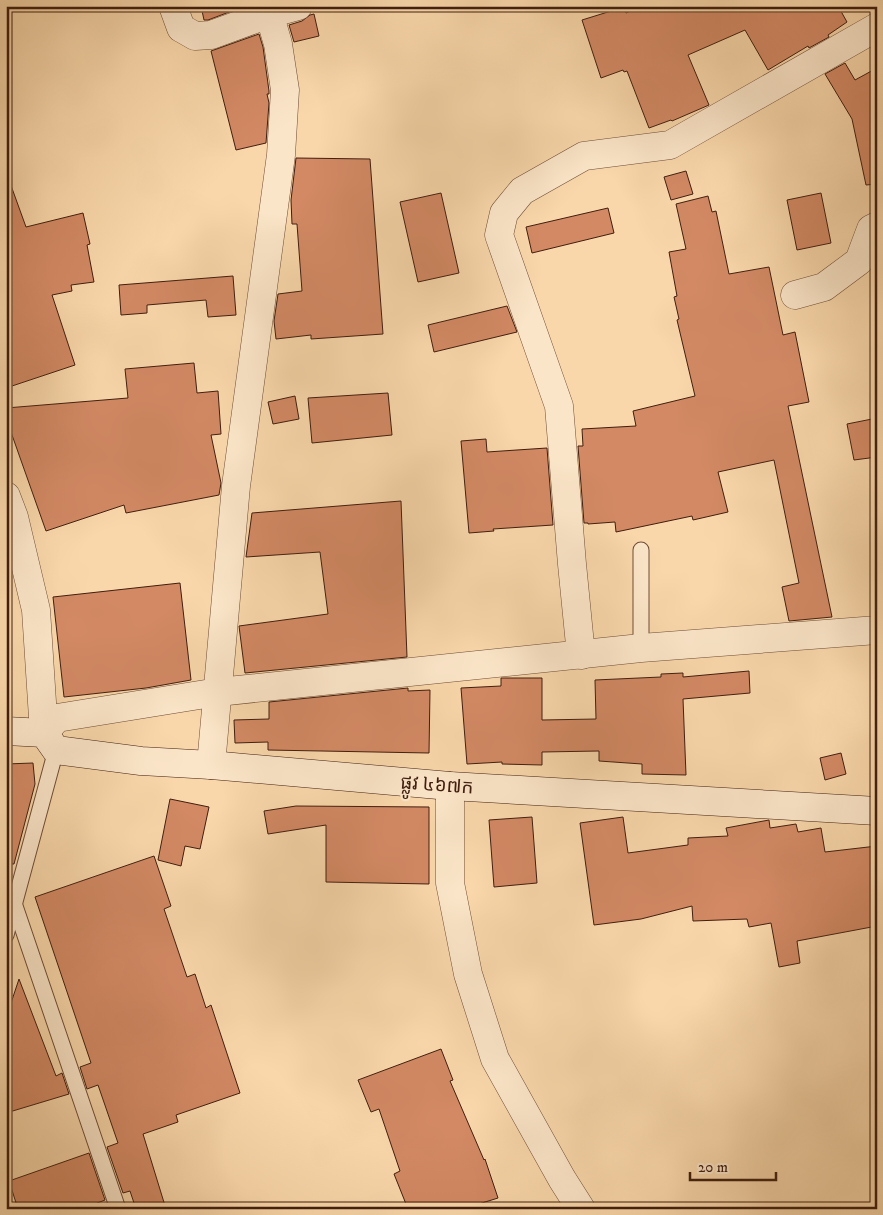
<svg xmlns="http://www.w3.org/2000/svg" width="883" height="1215" viewBox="0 0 883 1215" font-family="'IM FELL DW Pica','Noto Sans Khmer',serif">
<rect width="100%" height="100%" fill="#f9d7aa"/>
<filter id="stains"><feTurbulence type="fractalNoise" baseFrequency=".004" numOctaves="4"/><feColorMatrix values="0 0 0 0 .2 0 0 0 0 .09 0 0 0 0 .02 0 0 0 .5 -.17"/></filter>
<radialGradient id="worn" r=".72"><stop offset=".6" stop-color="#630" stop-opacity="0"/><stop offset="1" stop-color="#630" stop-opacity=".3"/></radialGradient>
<g fill="#d28964" stroke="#401e0f">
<path d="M 201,6 L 245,6 L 208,20 L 204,20 Z"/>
<path d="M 641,6 L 838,6 L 847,22 L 828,35 L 829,37 L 809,48 L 808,46 L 768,70 L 745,30 L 688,55 L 709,105 L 672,121 L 671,120 L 649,128 L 627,71 L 624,72 L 623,70 L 601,78 L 582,20 L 624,7 L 626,13 Z"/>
<path d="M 314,14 L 319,36 L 294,42 L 289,25 L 302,21 L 310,15 Z"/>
<path d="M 259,34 L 263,47 L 269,91 L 269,94 L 267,94 L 269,103 L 266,143 L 236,150 L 211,51 Z"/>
<path d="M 845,63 L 855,80 L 877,68 L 877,184 L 866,185 L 852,119 L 825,74 Z"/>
<path d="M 296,158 L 370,159 L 383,334 L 311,339 L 311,335 L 276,339 L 274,321 L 278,294 L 302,291 L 297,224 L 292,224 L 291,200 Z"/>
<path d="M 686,171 L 693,194 L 671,200 L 664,177 Z"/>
<path d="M 9,180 L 26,227 L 83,213 L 90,244 L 87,245 L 94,282 L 71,285 L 72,291 L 52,295 L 75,365 L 6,388 L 6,181 Z"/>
<path d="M 441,193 L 459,273 L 418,282 L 400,202 Z"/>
<path d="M 821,193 L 831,243 L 797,250 L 787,200 Z"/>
<path d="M 708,196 L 712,212 L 716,211 L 729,274 L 769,267 L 783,335 L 795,332 L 809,402 L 788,406 L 832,617 L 789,621 L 782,587 L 799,583 L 774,460 L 718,472 L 728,512 L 693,520 L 692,516 L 616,532 L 615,522 L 588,524 L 588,523 L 584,523 L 578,446 L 583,446 L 582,429 L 636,426 L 633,411 L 695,396 L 677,320 L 679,319 L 674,297 L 677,296 L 669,252 L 686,249 L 676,204 Z"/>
<path d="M 608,208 L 614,233 L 532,253 L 526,227 Z"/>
<path d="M 233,276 L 236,315 L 208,317 L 206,300 L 147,305 L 147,313 L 121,315 L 119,285 Z"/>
<path d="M 507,306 L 517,332 L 434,352 L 428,325 Z"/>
<path d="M 194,363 L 197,393 L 218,391 L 221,434 L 211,435 L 221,483 L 219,495 L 126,513 L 124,505 L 46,531 L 6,418 L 6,408 L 128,398 L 125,369 Z"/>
<path d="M 388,393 L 392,435 L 312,443 L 308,398 Z"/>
<path d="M 295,396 L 299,419 L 273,424 L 268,402 Z"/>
<path d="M 877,418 L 877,457 L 854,460 L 847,424 Z"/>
<path d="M 486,439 L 487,452 L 547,448 L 553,525 L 493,529 L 494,531 L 469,533 L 461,441 Z"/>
<path d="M 401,501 L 407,657 L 245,673 L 239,626 L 328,614 L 320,552 L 246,557 L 252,513 Z"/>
<path d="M 180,583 L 191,680 L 146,688 L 64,697 L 53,597 Z"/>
<path d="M 749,671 L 750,693 L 683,699 L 686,775 L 642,774 L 642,764 L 599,761 L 599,751 L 542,752 L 542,765 L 502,764 L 502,762 L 467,764 L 461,688 L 501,686 L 501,678 L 542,678 L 542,720 L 596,719 L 595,680 L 661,677 L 661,674 L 683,673 L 683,677 Z"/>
<path d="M 408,688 L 408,691 L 430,690 L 429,753 L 268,750 L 268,742 L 235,743 L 234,720 L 269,719 L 269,702 Z"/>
<path d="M 841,753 L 846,774 L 825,780 L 820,758 Z"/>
<path d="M 33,763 L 35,784 L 14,864 L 6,864 L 6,764 Z"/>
<path d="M 170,799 L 209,807 L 200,849 L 185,846 L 181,866 L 158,860 Z"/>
<path d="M 296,806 L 429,807 L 429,884 L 326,882 L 326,825 L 268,834 L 264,811 Z"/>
<path d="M 532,817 L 537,883 L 494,887 L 489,820 Z"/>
<path d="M 623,817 L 628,853 L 688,845 L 688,838 L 728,836 L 726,828 L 769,820 L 770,828 L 796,824 L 798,832 L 821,828 L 825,852 L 877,846 L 877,926 L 797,941 L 800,963 L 779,967 L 771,923 L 749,927 L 747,919 L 693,921 L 692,906 L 641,919 L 594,925 L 580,823 Z"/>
<path d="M 154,856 L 171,906 L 164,909 L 187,977 L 195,974 L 206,1008 L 211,1005 L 240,1093 L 176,1115 L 178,1122 L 143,1134 L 166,1209 L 136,1209 L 130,1191 L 123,1193 L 107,1147 L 118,1143 L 98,1085 L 87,1089 L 80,1067 L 91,1063 L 35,897 Z"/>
<path d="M 19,979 L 56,1076 L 62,1073 L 69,1094 L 6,1113 L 6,1018 Z"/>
<path d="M 441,1049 L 453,1080 L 450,1081 L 484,1160 L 485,1159 L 498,1198 L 463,1209 L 408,1209 L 394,1174 L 400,1171 L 379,1109 L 371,1112 L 358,1080 Z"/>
<path d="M 89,1153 L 105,1200 L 82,1209 L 18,1209 L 9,1181 Z"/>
</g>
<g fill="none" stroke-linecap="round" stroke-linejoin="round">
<g stroke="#6e4c36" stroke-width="17">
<g id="lane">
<path d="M 641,550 L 641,648"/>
<path d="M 15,906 L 118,1209"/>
<path d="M 6,935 L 56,750"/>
</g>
</g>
<g stroke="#6e4c36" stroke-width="29">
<g id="street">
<path d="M 173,6 L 181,28 L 195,36 L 211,35 L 269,14 L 298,6"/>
<path d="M 795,295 L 824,287 L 859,261 L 871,229 L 877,226"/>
<path d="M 6,496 L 14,517 L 36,610 L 44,733"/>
<path d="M 581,655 L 572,564 L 559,406 L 499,235 L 504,213 L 522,191 L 584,156 L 670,145 L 877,27"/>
<path d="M 44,733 L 57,718 L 218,692 L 641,648 L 877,630"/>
<path d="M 211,765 L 236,486 L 281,155 L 285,90 L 278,44 L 267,6"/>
<path d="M 450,786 L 450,883 L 468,974 L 495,1059 L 562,1179 L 581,1209"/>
</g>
</g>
<g stroke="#401e0f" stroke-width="29">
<path id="secondary" d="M 6,731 L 44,733 L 56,750 L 141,761 L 211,765 L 450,786 L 877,811"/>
</g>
<use href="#lane" stroke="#fbe5c8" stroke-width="15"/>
<use href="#street" stroke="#fbe5c8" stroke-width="28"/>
<use href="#secondary" stroke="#fbe5c8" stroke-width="28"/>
</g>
<g text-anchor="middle" stroke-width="4.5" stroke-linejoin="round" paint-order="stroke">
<g font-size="19" fill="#401e0f" stroke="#fbe5c8">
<text transform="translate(437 784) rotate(4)" y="7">ផ្លូវ ៤៦៧ក</text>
</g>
</g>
<rect width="883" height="1215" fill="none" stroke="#f9d7aa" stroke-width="25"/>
<rect x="8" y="8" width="868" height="1200" fill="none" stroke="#401e0f" stroke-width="2.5"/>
<rect x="12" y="12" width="858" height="1190" fill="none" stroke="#401e0f"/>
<path d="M690 1172v8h86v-8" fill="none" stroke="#401e0f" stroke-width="2.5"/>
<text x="698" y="1172" font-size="15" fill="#401e0f" stroke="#fbe5c8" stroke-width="4" paint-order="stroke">20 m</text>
<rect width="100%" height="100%" filter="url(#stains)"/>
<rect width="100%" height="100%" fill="url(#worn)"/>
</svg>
